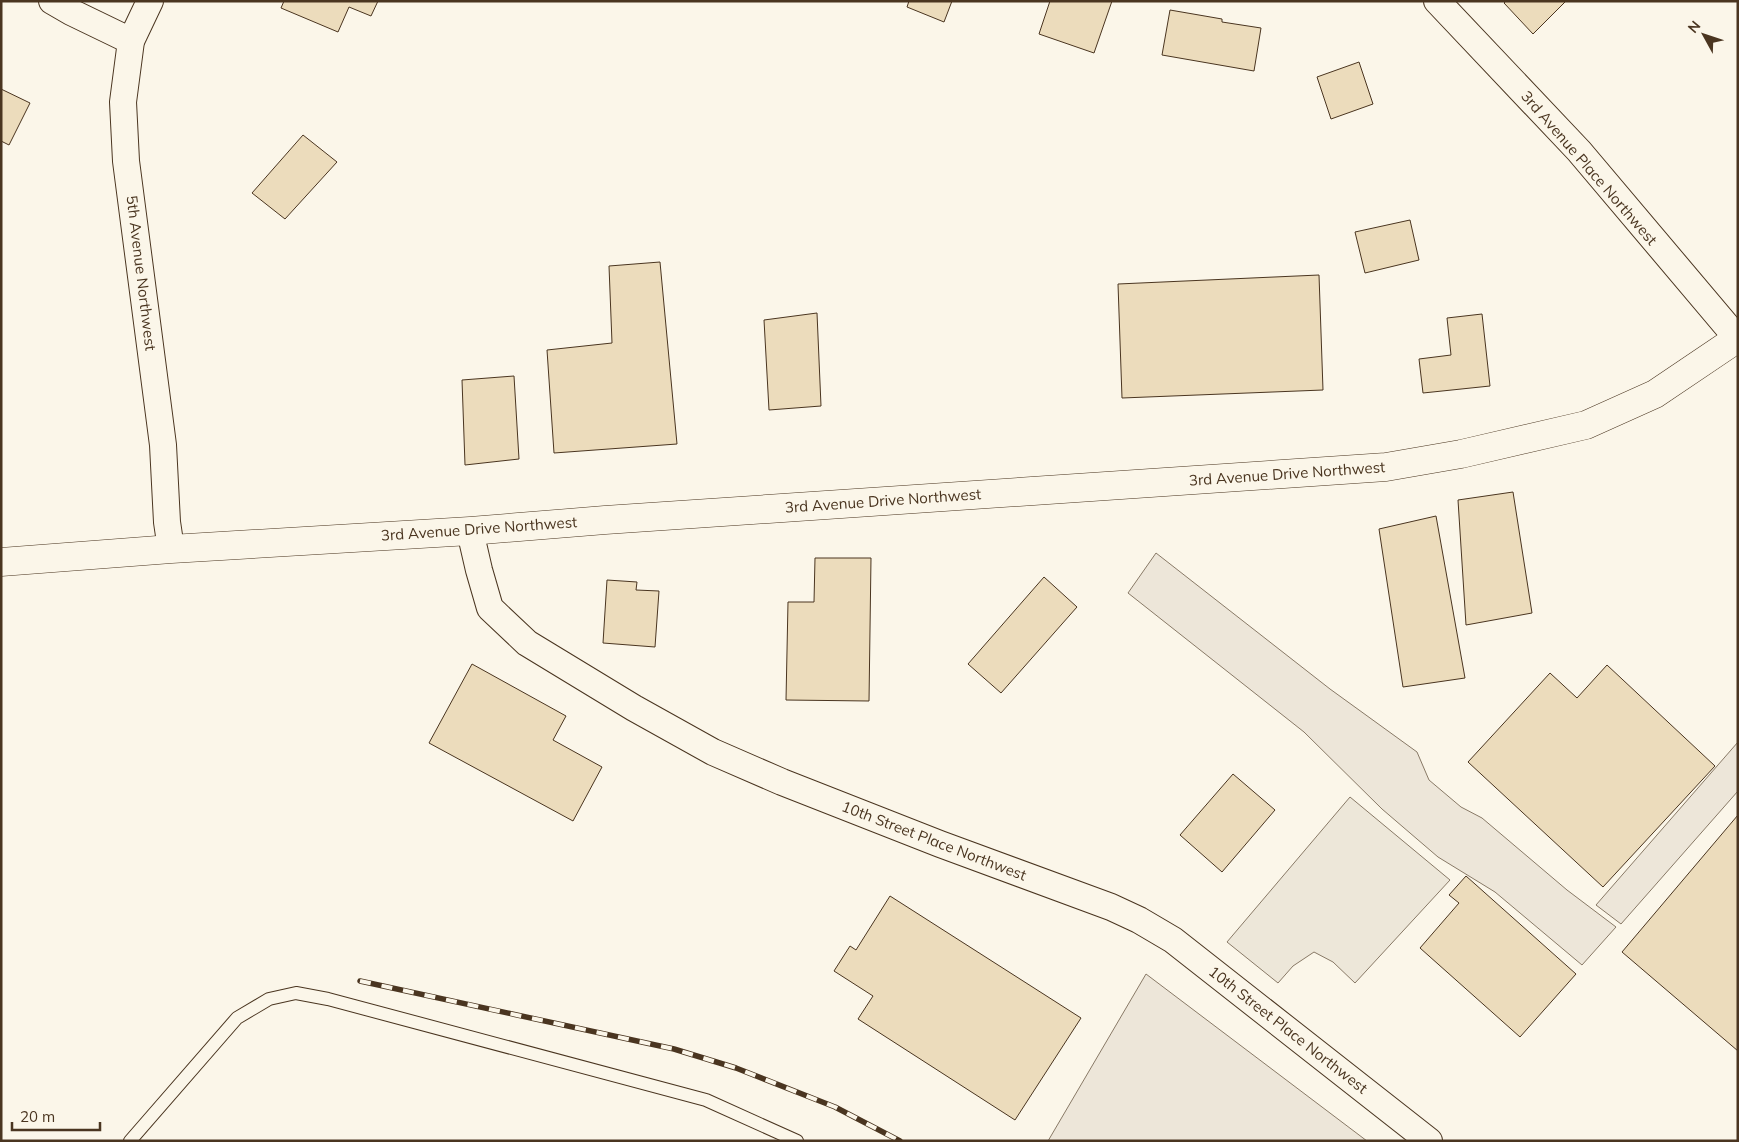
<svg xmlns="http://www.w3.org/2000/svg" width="1739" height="1142" viewBox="0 0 1739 1142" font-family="Mulish,sans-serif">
<rect width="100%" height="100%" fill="#fbf6e9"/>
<g fill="#ede6d9" stroke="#887966">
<path d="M 1156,553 L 1330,689 L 1417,752 L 1429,780 L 1461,807 L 1482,818 L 1567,890 L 1616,927 L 1582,965 L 1495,892 L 1438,857 L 1382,809 L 1304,732 L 1128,593 Z"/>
<path d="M 1738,742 L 1738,791 L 1621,924 L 1596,905 Z"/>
<path d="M 1146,974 L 1367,1141 L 1048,1141 Z"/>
</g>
<path fill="#ede7d9" stroke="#887966" d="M 1350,797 L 1450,880 L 1355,983 L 1333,962 L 1314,952 L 1293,966 L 1278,983 L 1227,942 Z"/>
<g fill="#ecdcbc" stroke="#4a3520">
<path d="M 284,1 L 378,1 L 371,16 L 349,7 L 338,32 L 281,8 Z"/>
<path d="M 909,1 L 952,1 L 944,22 L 907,7 Z"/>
<path d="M 1050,1 L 1112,1 L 1094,53 L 1039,34 Z"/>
<path d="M 1506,1 L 1566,1 L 1533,34 L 1504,3 Z"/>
<path d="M 1170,10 L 1222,19 L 1222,22 L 1261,28 L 1254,71 L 1162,55 Z"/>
<path d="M 1359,62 L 1373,104 L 1331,119 L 1317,77 Z"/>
<path d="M 1,89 L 30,103 L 9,145 L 1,141 Z"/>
<path d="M 303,135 L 337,162 L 285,219 L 252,193 Z"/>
<path d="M 1410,220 L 1419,260 L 1365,273 L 1355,232 Z"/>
<path d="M 660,262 L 677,444 L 554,453 L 547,350 L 612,343 L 609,266 Z"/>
<path d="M 1319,275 L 1323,390 L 1122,398 L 1118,284 Z"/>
<path d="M 817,313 L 821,406 L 769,410 L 764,320 Z"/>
<path d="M 1482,314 L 1490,386 L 1423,393 L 1419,359 L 1451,355 L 1447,318 Z"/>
<path d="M 514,376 L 519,459 L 465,465 L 462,380 Z"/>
<path d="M 1513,492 L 1532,613 L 1466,625 L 1458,500 Z"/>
<path d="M 1436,516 L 1465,678 L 1403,687 L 1379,529 Z"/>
<path d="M 815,558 L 871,558 L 869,701 L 786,700 L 788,602 L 814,602 Z"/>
<path d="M 1044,577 L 1077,607 L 1001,693 L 968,664 Z"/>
<path d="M 607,580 L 637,582 L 636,590 L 659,591 L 655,647 L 603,643 Z"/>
<path d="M 472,664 L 566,716 L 553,740 L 602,767 L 573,821 L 429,743 Z"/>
<path d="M 1607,665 L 1715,766 L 1603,887 L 1468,762 L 1550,673 L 1577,698 Z"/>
<path d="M 1233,774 L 1275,810 L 1222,872 L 1180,835 Z"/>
<path d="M 1738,815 L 1738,1051 L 1622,952 Z"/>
<path d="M 1466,876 L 1576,974 L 1520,1037 L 1420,948 L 1459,903 L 1449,895 Z"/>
<path d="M 890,896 L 1081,1018 L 1015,1120 L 858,1019 L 873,996 L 834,971 L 850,946 L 856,950 Z"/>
</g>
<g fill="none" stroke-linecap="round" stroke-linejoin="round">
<g stroke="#4a3520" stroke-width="14">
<path id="lane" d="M 130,1141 L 237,1018 L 269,999 L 296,993 L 328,999 L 706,1100 L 797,1141"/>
</g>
<g stroke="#4a3520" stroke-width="28">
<g id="street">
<path d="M 52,1 L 71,12 L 131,41"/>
<path d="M 150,1 L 131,41 L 123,102 L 126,161 L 163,445 L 167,522 L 171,549"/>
<path d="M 1437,1 L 1579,151 L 1737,338"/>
<path d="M 470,531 L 479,570 L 490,608 L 527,643 L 634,708 L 713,752 L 782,782 L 940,844 L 1111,907 L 1139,920 L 1173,940 L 1429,1141"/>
</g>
</g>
<g stroke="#4a3520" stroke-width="29">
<path id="secondary" d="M 1,562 L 171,549 L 470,531 L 605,520 L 1386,467 L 1461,454 L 1586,425 L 1655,394 L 1738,338"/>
</g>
<use href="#lane" stroke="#fbf6e9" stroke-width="12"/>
<use href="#street" stroke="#fbf6e9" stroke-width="26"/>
<use href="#secondary" stroke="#fbf6e9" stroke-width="28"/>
<g stroke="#4a3520" stroke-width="5.5">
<path id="rail" d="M 360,981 L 674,1049 L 736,1068 L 835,1107 L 900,1141"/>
</g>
<use href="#rail" stroke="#fbf6e9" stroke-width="4" stroke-dasharray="11" stroke-linecap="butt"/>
</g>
<g text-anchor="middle" stroke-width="4" stroke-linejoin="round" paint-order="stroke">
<g font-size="15" fill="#4a3520" stroke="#fbf6e9">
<text transform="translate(1589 168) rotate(49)" y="5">3rd Avenue Place Northwest</text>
<text transform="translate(141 273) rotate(83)" y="5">5th Avenue Northwest</text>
<text transform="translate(1287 474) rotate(-4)" y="5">3rd Avenue Drive Northwest</text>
<text transform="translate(883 501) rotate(-4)" y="5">3rd Avenue Drive Northwest</text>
<text transform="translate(479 529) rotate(-4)" y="5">3rd Avenue Drive Northwest</text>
<text transform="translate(934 841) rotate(21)" y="5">10th Street Place Northwest</text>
<text transform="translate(1288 1030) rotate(38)" y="5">10th Street Place Northwest</text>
</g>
</g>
<rect width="1739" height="1142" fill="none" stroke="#4a3520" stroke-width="5"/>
<g transform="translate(1704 35) rotate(310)" stroke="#fbf6e9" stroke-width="4" paint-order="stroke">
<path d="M0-4L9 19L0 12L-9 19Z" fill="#4a3520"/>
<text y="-8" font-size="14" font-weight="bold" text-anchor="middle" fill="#4a3520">N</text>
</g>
<path d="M12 1122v8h88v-8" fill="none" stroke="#4a3520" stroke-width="2.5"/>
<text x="20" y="1122" font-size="15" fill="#4a3520" stroke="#fbf6e9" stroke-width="4" paint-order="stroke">20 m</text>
</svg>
